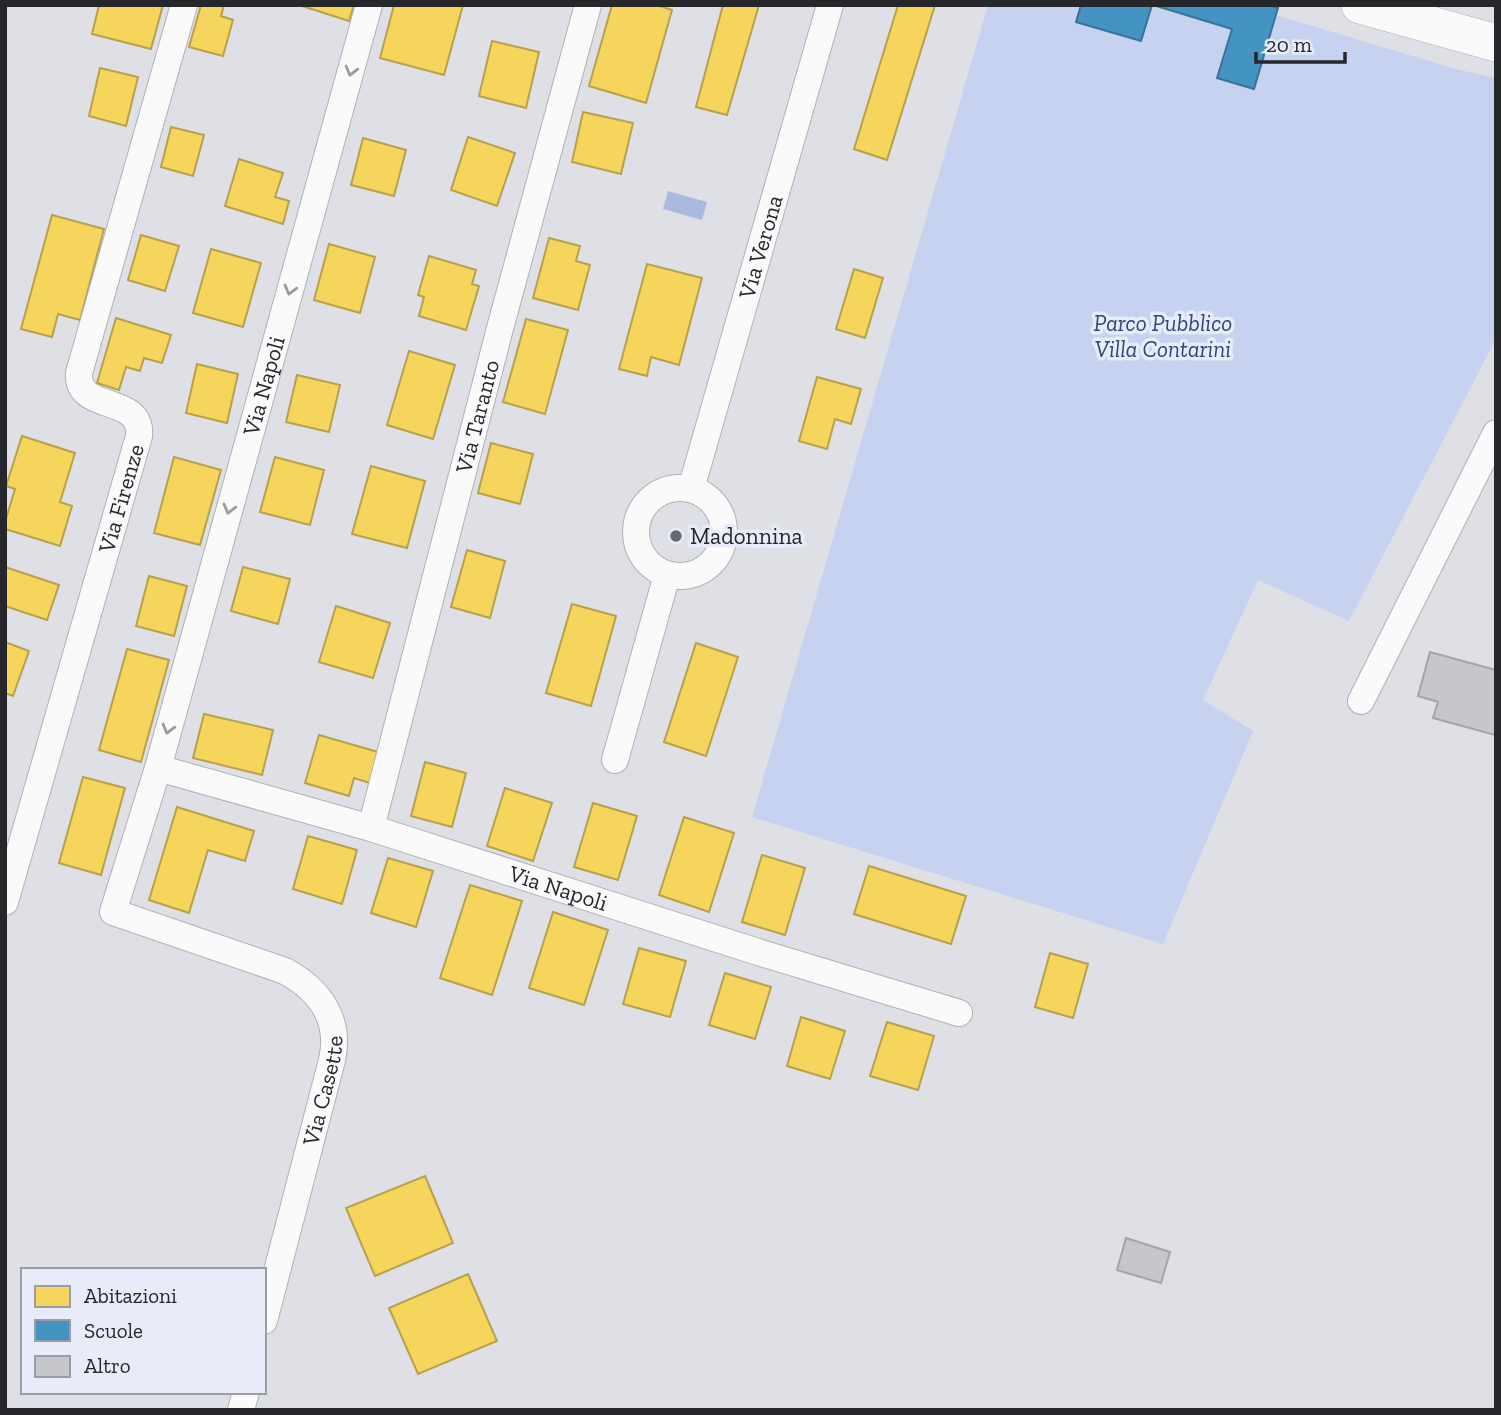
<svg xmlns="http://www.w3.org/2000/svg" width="1501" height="1415" viewBox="0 0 1501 1415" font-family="'Zilla Slab',serif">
<rect width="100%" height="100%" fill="#dee0e6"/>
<path fill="#c6d2f0" d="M 988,5 L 1081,5 L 1076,22 L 1140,41 L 1152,5 L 1232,29 L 1217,77 L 1254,89 L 1276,15 L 1456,69 L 1496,78 L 1496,339 L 1349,621 L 1258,580 L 1203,700 L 1253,731 L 1163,944 L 752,817 Z"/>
<path fill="#aab9de" d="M 668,191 L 707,202 L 702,220 L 663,209 Z"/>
<g fill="#f6d55c" stroke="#b7a14d" stroke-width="2">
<path d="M 99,5 L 163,5 L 151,49 L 92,34 Z"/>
<path d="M 201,5 L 224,5 L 221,16 L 233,20 L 223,56 L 189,47 Z"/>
<path d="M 299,5 L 354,5 L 349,21 Z"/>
<path d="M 394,5 L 463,5 L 444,75 L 380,58 Z"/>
<path d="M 612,5 L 656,5 L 672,10 L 646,103 L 589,86 Z"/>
<path d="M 723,5 L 759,5 L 727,115 L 696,107 Z"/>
<path d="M 898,5 L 935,5 L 887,160 L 854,149 Z"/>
<path d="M 492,41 L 539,52 L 526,108 L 479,96 Z"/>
<path d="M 100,68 L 138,77 L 126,126 L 89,116 Z"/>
<path d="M 583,112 L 633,123 L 621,174 L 572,162 Z"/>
<path d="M 171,127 L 204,135 L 193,176 L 161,167 Z"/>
<path d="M 468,137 L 515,153 L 497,206 L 451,190 Z"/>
<path d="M 363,138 L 406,150 L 394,196 L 351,185 Z"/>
<path d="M 239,159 L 283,173 L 275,197 L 289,201 L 283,224 L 225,206 Z"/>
<path d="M 52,215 L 104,229 L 80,320 L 58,314 L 52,337 L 21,329 Z"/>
<path d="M 141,235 L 179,246 L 165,291 L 128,280 Z"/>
<path d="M 549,238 L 580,246 L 576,261 L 590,265 L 578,310 L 533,298 Z"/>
<path d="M 329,244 L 375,257 L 360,313 L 314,300 Z"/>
<path d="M 211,249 L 261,263 L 243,327 L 193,313 Z"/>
<path d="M 429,256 L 476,270 L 472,284 L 479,286 L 466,330 L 419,316 L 424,297 L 418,295 Z"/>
<path d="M 647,264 L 702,278 L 679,365 L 651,357 L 647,376 L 619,369 Z"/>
<path d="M 854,269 L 883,278 L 865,338 L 836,329 Z"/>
<path d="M 116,318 L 171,335 L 162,363 L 144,358 L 140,371 L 126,367 L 119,390 L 97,383 Z"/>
<path d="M 526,319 L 568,330 L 545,414 L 503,402 Z"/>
<path d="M 409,351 L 455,365 L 433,439 L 387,425 Z"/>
<path d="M 197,364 L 238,374 L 227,423 L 186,413 Z"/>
<path d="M 297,375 L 340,385 L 329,432 L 286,422 Z"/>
<path d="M 817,377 L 861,389 L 851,424 L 835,419 L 827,449 L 799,441 Z"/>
<path d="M 22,436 L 75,453 L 60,502 L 72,506 L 60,546 L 5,529 L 5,522 L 15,489 L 6,486 Z"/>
<path d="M 491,443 L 533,454 L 520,504 L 478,493 Z"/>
<path d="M 174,457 L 221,470 L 200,545 L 154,533 Z"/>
<path d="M 275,457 L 324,470 L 310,525 L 260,512 Z"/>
<path d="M 371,466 L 425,481 L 407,548 L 352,534 Z"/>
<path d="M 467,550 L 505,561 L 490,618 L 451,607 Z"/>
<path d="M 5,567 L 59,585 L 47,620 L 5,606 Z"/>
<path d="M 243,567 L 290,579 L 278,624 L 231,611 Z"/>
<path d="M 149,576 L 187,586 L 174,636 L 136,626 Z"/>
<path d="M 572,604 L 616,616 L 591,706 L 546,693 Z"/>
<path d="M 336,606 L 390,623 L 373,678 L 319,662 Z"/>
<path d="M 5,642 L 29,651 L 13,696 L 5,693 Z"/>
<path d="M 696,643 L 738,657 L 706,756 L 664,742 Z"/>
<path d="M 127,649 L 169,660 L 141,762 L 99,750 Z"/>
<path d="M 204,714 L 273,730 L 262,775 L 193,758 Z"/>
<path d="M 319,735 L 378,752 L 370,783 L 354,778 L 349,796 L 305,783 Z"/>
<path d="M 425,762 L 466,773 L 452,827 L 411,816 Z"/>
<path d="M 83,777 L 125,788 L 101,875 L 59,863 Z"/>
<path d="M 505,788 L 552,803 L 533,861 L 487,846 Z"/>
<path d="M 593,803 L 637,816 L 618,880 L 574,867 Z"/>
<path d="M 177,807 L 254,831 L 245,861 L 208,850 L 189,913 L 149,900 Z"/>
<path d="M 684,817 L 734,833 L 709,912 L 659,895 Z"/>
<path d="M 308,836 L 357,850 L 342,904 L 293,889 Z"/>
<path d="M 762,855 L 805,868 L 785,935 L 742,922 Z"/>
<path d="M 388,858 L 433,871 L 416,927 L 371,913 Z"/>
<path d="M 869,866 L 966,896 L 951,944 L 854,914 Z"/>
<path d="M 470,885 L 522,901 L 492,995 L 440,978 Z"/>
<path d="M 553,912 L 608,930 L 584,1005 L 529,988 Z"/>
<path d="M 639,948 L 686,961 L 670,1017 L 623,1004 Z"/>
<path d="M 1050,953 L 1088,964 L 1073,1018 L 1035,1007 Z"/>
<path d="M 725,973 L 771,987 L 755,1039 L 709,1025 Z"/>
<path d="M 801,1017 L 845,1031 L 830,1079 L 787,1066 Z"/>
<path d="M 887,1022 L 934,1036 L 918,1090 L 870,1076 Z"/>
<path d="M 425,1176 L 453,1243 L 375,1276 L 346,1208 Z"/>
<path d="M 468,1274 L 497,1341 L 418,1374 L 389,1308 Z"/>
</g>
<g fill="#4393c3" stroke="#3a7395" stroke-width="2">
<path d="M 1081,5 L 1152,5 L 1141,41 L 1076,22 Z"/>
<path d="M 1153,5 L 1268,5 L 1278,8 L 1254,89 L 1217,78 L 1232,29 Z"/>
</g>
<g fill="#c5c7cb" stroke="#a4a5aa" stroke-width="2">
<path d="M 1430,652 L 1496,670 L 1495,735 L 1433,718 L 1438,702 L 1418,696 Z"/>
<path d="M 1126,1238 L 1170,1252 L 1161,1283 L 1117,1270 Z"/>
</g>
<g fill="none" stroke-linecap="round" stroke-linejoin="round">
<g stroke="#b0b1b6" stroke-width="28">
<g id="minor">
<circle cx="680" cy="532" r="44"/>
<path id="s1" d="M 691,489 L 830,5"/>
<path d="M 1361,701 L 1496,433"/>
<path d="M 615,760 L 667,575"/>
<path id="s2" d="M 158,768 L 371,828 L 758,952 L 959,1013"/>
<path id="s3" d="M 371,828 L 499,332 L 588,5"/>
<path id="s4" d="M 5,902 L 139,436 C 143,393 76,414 79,373 L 184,5"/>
<path id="s5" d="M 264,1321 L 332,1060 C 341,1020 320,990 285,971 L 113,912 L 158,768 L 369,5"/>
<path d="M 241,1410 L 246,1392"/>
</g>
</g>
<g stroke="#b0b1b6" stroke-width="38">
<path id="secondary" d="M 1360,5 L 1496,43"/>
</g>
<use href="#minor" stroke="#fafafb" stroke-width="26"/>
<use href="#secondary" stroke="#fafafb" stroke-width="37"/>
</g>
<defs><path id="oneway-chevron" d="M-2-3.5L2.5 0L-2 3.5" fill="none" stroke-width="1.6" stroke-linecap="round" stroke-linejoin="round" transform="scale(1.75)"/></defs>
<g stroke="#9a9b9d">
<use href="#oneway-chevron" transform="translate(351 71) rotate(105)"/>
<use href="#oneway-chevron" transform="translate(290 290) rotate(105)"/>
<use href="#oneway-chevron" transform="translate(229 509) rotate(105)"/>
<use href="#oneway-chevron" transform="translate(168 729) rotate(105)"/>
</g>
<circle fill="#66686c" stroke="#e8ecf8" stroke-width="2.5" cx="676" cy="536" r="7"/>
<g text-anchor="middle" stroke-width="7" stroke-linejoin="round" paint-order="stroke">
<g font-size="23" fill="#25272b" stroke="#e8ecf8">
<text dy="8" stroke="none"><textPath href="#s1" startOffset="252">Via Verona</textPath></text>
<text dy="8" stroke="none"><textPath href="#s5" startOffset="1108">Via Napoli</textPath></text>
<text dy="8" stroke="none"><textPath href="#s3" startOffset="425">Via Taranto</textPath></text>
<text dy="8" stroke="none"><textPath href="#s4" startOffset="420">Via Firenze</textPath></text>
<text dy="8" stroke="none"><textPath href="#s2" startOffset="418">Via Napoli</textPath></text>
<text dy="8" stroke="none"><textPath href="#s5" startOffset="238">Via Casette</textPath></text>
</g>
<g font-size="23" font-style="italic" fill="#2f4482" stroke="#e8ecf8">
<text x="1163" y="331">Parco Pubblico<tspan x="1163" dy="26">Villa Contarini</tspan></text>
</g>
<g font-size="23" fill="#25272b" stroke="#e8ecf8" text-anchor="start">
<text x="690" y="544">Madonnina</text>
</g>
</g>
<rect width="1501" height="1415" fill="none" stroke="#25272b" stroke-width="14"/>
<rect x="21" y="1268" width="245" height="126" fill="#e8ecf8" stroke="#9a9da6" stroke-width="2"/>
<rect x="35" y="1286" width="35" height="21" fill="#f6d55c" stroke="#9a9da6" stroke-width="2"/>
<text x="84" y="1303" font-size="21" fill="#25272b">Abitazioni</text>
<rect x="35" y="1320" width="35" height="21" fill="#4393c3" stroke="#9a9da6" stroke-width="2"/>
<text x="84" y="1338" font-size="21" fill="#25272b">Scuole</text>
<rect x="35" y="1356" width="35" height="21" fill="#c5c7cb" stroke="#9a9da6" stroke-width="2"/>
<text x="84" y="1373" font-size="21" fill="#25272b">Altro</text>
<path d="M1256 52v10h89v-10" fill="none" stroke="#25272b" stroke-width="3.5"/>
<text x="1266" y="52" font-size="21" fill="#25272b" stroke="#e8ecf8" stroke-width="5" paint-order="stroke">20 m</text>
</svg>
